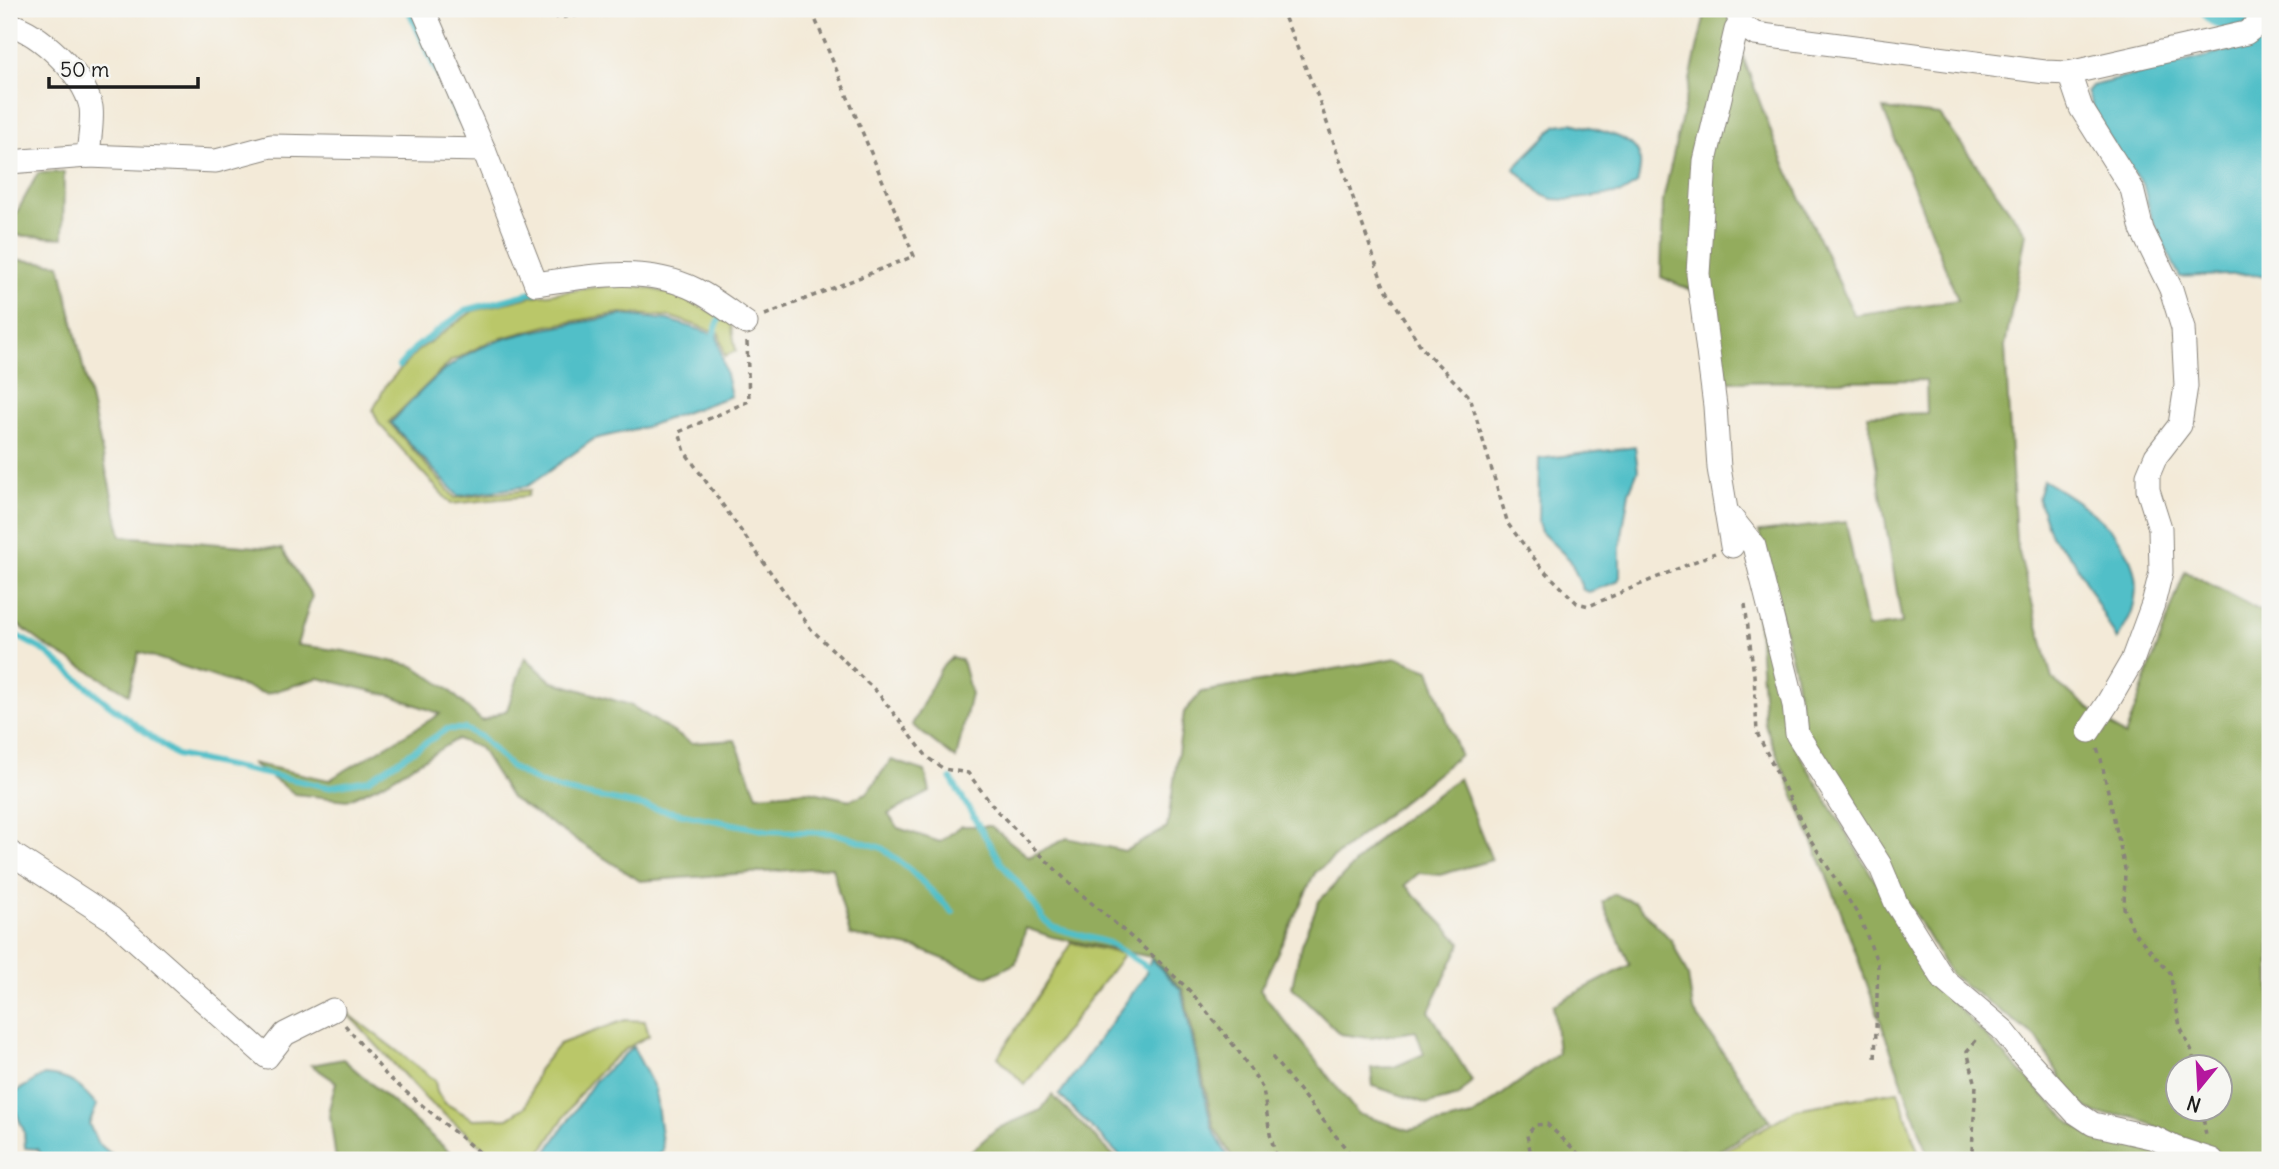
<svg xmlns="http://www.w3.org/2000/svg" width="2279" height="1169" viewBox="0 0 2279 1169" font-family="Delius,sans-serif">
<rect width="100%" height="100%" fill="#f6f6f2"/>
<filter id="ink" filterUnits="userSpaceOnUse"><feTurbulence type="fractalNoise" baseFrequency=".0143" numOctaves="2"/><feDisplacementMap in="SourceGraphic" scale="14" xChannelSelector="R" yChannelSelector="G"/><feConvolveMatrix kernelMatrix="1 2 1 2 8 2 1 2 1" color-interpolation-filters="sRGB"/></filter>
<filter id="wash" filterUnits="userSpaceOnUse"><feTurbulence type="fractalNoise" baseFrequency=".00686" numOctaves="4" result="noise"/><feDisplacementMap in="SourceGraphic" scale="28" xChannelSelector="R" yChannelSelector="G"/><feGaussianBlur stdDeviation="1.57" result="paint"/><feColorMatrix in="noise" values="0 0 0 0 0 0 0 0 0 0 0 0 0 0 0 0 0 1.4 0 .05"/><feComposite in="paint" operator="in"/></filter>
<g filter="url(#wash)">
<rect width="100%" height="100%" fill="#f3ead8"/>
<g fill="#bac769" stroke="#6b7242" stroke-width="2">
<path d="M 619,284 C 665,288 691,300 731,323 L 736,351 L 725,356 L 719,333 L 671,317 L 621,313 L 547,326 L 491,341 L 451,361 L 389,422 L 455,498 L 530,490 L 528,496 L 451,504 L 379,424 L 373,410 L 386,385 L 416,352 L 473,311 L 534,296 Z"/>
<path d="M 1072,943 L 1124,954 L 1025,1085 L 998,1057 Z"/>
<path d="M 346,1012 L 435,1080 L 437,1092 L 445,1103 L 473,1119 L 508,1118 L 526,1106 L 538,1070 L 559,1044 L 625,1020 L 645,1021 L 649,1036 C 593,1062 569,1111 536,1160 L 499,1160 L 428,1101 Z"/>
<path d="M 1898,1091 L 1921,1160 L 1709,1160 L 1796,1109 Z"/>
</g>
<g fill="#93ac5d" stroke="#58643c" stroke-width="2" fill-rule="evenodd">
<path d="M 1706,9 L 1725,9 L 1776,145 L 1854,315 L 1958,300 L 1883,109 L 1940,115 L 2026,233 L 2005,346 L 2016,541 L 2052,679 L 2125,736 L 2185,571 L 2270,616 L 2270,1160 L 2225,1160 L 2218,1154 L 2132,1116 L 2096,1114 L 2073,1098 L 2037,1038 L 1951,975 L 1804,730 L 1794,668 L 1759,532 L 1846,522 L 1867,628 L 1902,623 L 1868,415 L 1927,413 L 1926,380 L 1727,382 L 1713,300 L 1661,277 L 1663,200 ZM 2178,1068 L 2220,1068 L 2220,1110 L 2178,1110 Z"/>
<path d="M 64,172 L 63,238 L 9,235 L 9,227 L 38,173 Z"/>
<path d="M 11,259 L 60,264 L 121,536 L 282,549 L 312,596 L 297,645 L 344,651 L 414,666 L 448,689 L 482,721 L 507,710 L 525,657 L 551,681 L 630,705 L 691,743 L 735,740 L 757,795 L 809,791 L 850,800 L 867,793 L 891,760 L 925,771 L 930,792 L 888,814 L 898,828 L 940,842 L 961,826 L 991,826 L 1029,857 L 1067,838 L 1125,851 L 1167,828 L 1184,712 L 1202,692 L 1397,658 L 1429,670 L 1460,755 L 1315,873 L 1260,990 L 1358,1114 L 1409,1130 L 1473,1116 L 1558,1053 L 1553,1005 L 1630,965 L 1602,902 L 1614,894 L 1636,903 L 1672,941 L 1688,976 L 1693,1010 L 1770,1120 L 1705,1159 L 1681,1149 L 1665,1160 L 1234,1160 L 1214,1127 L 1183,990 L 1151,957 L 1052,937 L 1026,928 L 1016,963 L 988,977 L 919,949 L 850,935 L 832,867 L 640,881 L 511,798 L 480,748 L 457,739 L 384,783 L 347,800 L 295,794 L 251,763 L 329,780 L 440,714 L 393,696 L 318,678 L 266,694 L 139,652 L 129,694 L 49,648 L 9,618 L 9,264 Z"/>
<path d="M 1755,583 L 1791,740 L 1939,988 L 2071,1123 L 2094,1136 L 2152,1148 L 2179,1160 L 1930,1160 L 1839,906 L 1765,725 Z"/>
<path d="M 952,657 L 962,660 L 971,694 L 956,759 L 912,725 L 941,668 Z"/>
<path d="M 1459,778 L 1492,860 L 1440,875 L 1419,873 L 1405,885 L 1461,943 L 1429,1011 L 1472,1081 L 1459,1096 L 1428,1104 L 1373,1086 L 1371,1068 L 1394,1067 L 1424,1054 L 1416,1031 L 1370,1038 L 1340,1034 L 1292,987 L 1301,944 L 1319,901 L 1382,835 Z"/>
<path d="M 343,1059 L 459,1160 L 336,1160 L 329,1109 L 336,1082 L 311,1065 Z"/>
<path d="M 1052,1095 L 1118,1160 L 966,1160 L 968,1154 L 996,1129 L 1041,1110 Z"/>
</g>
<g fill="#51bfc8" stroke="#366e72" stroke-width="2">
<path d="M 2251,45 L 2270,66 L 2270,278 L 2251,274 L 2180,277 L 2152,220 L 2143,184 L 2121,156 L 2098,119 L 2087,92 L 2092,86 Z"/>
<path d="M 1572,123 C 1591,129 1634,135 1639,156 C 1642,165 1639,175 1637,184 L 1622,193 L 1569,200 L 1552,199 L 1542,195 L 1514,168 L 1557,125 Z"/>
<path d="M 622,315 L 668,320 L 717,335 L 731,396 L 645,427 L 594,439 L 528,486 L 458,496 L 391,423 C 411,402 430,380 453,364 C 497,331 569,326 622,315 Z"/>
<path d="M 1635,447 L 1638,470 L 1629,492 L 1620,547 L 1620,577 L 1617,582 L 1589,592 L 1583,590 L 1570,560 L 1541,532 L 1538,523 L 1539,459 Z"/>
<path d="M 2043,480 C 2090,507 2152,547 2132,611 C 2129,621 2122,631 2117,640 L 2073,559 L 2051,536 L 2038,498 Z"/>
<path d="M 1151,959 L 1181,990 L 1212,1128 L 1230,1160 L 1124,1160 L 1059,1095 L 1144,977 Z"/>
<path d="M 633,1047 L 655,1089 L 663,1150 L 652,1160 L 541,1160 L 595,1081 Z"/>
<path d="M 44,1075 C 72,1077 79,1085 97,1105 L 89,1124 L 97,1142 L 118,1160 L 46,1160 L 37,1149 L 25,1148 L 24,1131 L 9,1096 Z"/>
</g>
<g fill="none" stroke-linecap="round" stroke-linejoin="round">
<g stroke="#51bfc8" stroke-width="6">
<path d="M 408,9 L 459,120"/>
<path d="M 711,340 L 722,313 L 720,312"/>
<path d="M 399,366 L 415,348 L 466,310 L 535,292"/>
<path d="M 9,641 L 17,636 L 43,650 L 107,703 L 176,755 L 328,787 L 368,780 L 447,729 L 465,729 L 481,737 L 512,768 L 538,782 L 562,790 L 769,831 L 834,833 L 882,848 L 910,870 L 953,912"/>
<path d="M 951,779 L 1001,863 L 1027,894 L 1044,920 L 1055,928 L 1109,943 L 1152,970"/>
</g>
<path stroke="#51bfc8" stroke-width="35" d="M 2218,9 L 2243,21 L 2270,56"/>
</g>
</g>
<g filter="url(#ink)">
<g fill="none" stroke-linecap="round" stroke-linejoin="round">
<g stroke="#88837a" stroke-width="25">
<g id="minor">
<path d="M 423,9 L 484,150 L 536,284 C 589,276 646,265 696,290 C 714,299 730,312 746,323"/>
<path d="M 9,24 C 40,33 84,74 91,107 C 93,121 89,141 88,156"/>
<path d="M 1740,24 L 1755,34 L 2045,72 L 2069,73"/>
<path d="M 9,162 L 88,156 L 216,161 L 271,146 L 484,150"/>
<path d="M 1726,511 L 1754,546 L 1794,705 L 1797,734 L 1880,865 L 1896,903 L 1944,980 L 2002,1029 L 2021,1053 L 2075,1112 L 2093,1124 L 2155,1138 L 2175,1148 L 2212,1160"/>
<path d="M 1732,546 L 1719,468 L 1715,406 L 1698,274 L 1705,161 L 1736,30 L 1740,24 L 1737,9"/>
<path d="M 2089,731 L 2107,704 L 2132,661 L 2153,604 L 2161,572 L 2160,528 L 2148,490 L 2148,475 L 2156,456 L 2180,425 L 2186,386 L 2183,328 L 2171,289 L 2142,230 L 2132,189 L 2081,108 L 2069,73 L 2246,33 L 2262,21 L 2258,9"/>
<path d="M 9,852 L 112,919 L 267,1057 L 285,1034 L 333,1010"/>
</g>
</g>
<g stroke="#88837a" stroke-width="3.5" stroke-dasharray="5 5" stroke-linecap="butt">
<path d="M 546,9 L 558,18 L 622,9"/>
<path d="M 1281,9 L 1318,97 L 1383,284 L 1422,348 L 1470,397 L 1508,524 L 1540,566 L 1577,603 L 1589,606 L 1715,553"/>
<path d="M 765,315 L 914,256 L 811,9"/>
<path d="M 747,342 L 749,401 L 679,432 L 685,452 L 811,629 L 878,693 L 928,758 L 944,769 L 968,773 L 996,810 L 1073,887 L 1152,955 L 1191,992 L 1239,1052 L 1263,1089 L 1270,1134 L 1277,1160"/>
<path d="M 1745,604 L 1754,675 L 1757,733 L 1810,839 L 1860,918 L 1878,964 L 1875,1062"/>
<path d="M 2097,749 L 2101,759 L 2125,869 L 2124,908 L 2134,932 L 2170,973 L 2180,1027 L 2192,1051 L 2195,1068"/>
<path d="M 345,1025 L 387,1076 L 488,1160"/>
<path d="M 1272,1057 L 1352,1156 L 1358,1160"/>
<path d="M 2202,1110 L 2206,1136"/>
<path d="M 1532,1160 L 1527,1135 L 1535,1125 L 1547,1124 L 1585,1160"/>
<path d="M 1968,1160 L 1972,1150 L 1976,1085 L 1967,1051 L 1979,1037"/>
</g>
<use href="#minor" stroke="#fff" stroke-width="23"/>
</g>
</g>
<rect width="2279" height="1169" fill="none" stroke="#f6f6f2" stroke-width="35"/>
<g transform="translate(2199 1088) rotate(198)"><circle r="33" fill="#f6f6f2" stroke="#9f9f9c" stroke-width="2"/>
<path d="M0-5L12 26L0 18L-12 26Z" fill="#b5179e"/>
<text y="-10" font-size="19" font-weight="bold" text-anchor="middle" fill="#1c1c1c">N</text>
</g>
<path d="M49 77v10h149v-10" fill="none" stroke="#1c1c1c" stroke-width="3.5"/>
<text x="60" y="77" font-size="21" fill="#1c1c1c" stroke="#f6f6f2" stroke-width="5" paint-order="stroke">50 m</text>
</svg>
